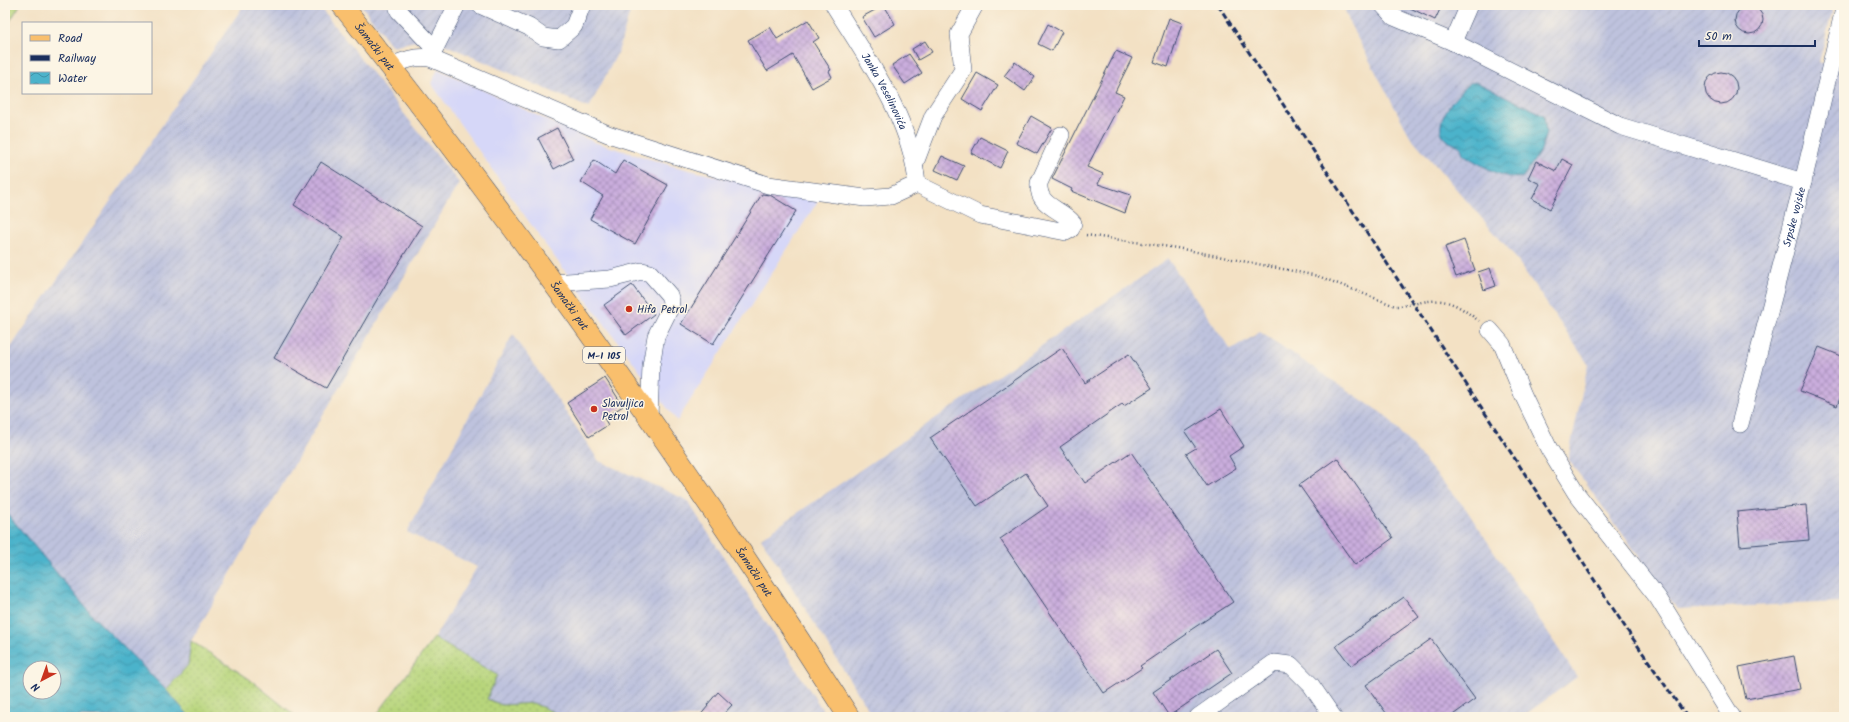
<svg xmlns="http://www.w3.org/2000/svg" width="1849" height="722" viewBox="0 0 1849 722" font-family="Kalam,sans-serif">
<defs>
<pattern id="industrial-furrows" width="10" height="10" patternUnits="userSpaceOnUse"><rect width="10" height="10" fill="#bec2dd"/><path d="M-1 1l2-2M0 10L10 0M9 11l2-2" fill="none" stroke="#a3a7c0"/></pattern>
<pattern id="grass-dots" width="8" height="8" patternUnits="userSpaceOnUse"><rect width="8" height="8" fill="#b7d57c"/><path d="M2 2h.1M6 6h.1" fill="none" stroke="#9db76e" stroke-width="1.8" stroke-linecap="round"/></pattern>
<pattern id="water-waves" width="16" height="10" patternUnits="userSpaceOnUse"><rect width="16" height="10" fill="#4cb3cb"/><path d="M0 5q4-4 8 0t8 0" fill="none" stroke="#3e92a8"/></pattern>
<pattern id="building-cross-hatch" width="8" height="8" patternUnits="userSpaceOnUse"><rect width="8" height="8" fill="#caaddd"/><path d="M0 0l8 8M0 8l8-8" fill="none" stroke="#a38db6"/></pattern>
</defs>
<rect width="100%" height="100%" fill="#fcf5e5"/>
<filter id="ink" filterUnits="userSpaceOnUse"><feTurbulence type="fractalNoise" baseFrequency=".025" numOctaves="2"/><feDisplacementMap in="SourceGraphic" scale="8" xChannelSelector="R" yChannelSelector="G"/><feConvolveMatrix kernelMatrix="1 2 1 2 8 2 1 2 1" color-interpolation-filters="sRGB"/></filter>
<filter id="wash" filterUnits="userSpaceOnUse"><feTurbulence type="fractalNoise" baseFrequency=".012" numOctaves="4" result="noise"/><feDisplacementMap in="SourceGraphic" scale="16" xChannelSelector="R" yChannelSelector="G"/><feGaussianBlur stdDeviation="0.9" result="paint"/><feColorMatrix in="noise" values="0 0 0 0 0 0 0 0 0 0 0 0 0 0 0 0 0 1.4 0 .05"/><feComposite in="paint" operator="in"/></filter>
<g filter="url(#wash)">
<rect width="100%" height="100%" fill="#f3e1c4"/>
<path fill="#d6d7f8" d="M 438,69 L 594,142 L 673,166 L 818,201 L 677,421 L 544,243 L 431,83 Z"/>
<g fill="url(#industrial-furrows)">
<path d="M 244,5 L 318,5 L 459,183 L 191,641 L 188,665 L 166,690 L 92,615 L 5,511 L 5,356 Z"/>
<path d="M 361,5 L 632,5 L 618,52 L 589,108 L 430,38 L 392,46 Z"/>
<path d="M 1343,5 L 1834,5 L 1819,62 L 1844,70 L 1844,602 L 1677,609 L 1568,459 L 1588,364 L 1513,254 L 1410,136 L 1350,24 Z"/>
<path d="M 1168,259 L 1231,350 L 1260,332 L 1386,416 L 1466,509 L 1577,677 L 1522,717 L 873,717 L 761,538 Z"/>
<path d="M 513,334 L 599,461 L 687,500 L 827,717 L 564,717 L 533,703 L 502,705 L 487,699 L 496,675 L 434,638 L 477,567 L 407,532 Z"/>
</g>
<g fill="url(#grass-dots)" stroke="#69826d">
<path d="M 5,5 L 20,5 L 5,29 Z"/>
<path d="M 434,638 L 497,675 L 487,699 L 502,705 L 533,703 L 564,717 L 375,717 Z"/>
<path d="M 191,641 L 248,678 L 297,717 L 190,717 L 166,690 L 188,665 Z"/>
</g>
<g fill="url(#water-waves)" stroke="#347194" fill-rule="evenodd">
<path d="M 1476,82 L 1544,115 L 1546,133 L 1541,150 L 1523,177 C 1507,182 1477,163 1463,154 L 1461,147 C 1457,144 1450,143 1446,140 C 1429,124 1458,94 1469,83 Z"/>
<path d="M 5,511 L 92,615 L 166,690 L 190,717 L 5,717 ZM 30,668 L 54,668 L 54,692 L 30,692 Z"/>
</g>
<g id="blocks">
<g fill="url(#building-cross-hatch)">
<path d="M 884,5 L 895,24 L 874,37 L 862,17 Z"/>
<path d="M 1404,5 L 1442,5 L 1435,20 Z"/>
<circle cx="1749" cy="20" r="14"/>
<path d="M 1169,18 L 1182,23 L 1168,67 L 1154,62 Z"/>
<path d="M 808,20 L 819,38 L 813,42 L 831,70 L 829,71 L 832,77 L 812,88 L 793,55 L 767,71 L 748,40 L 770,27 L 777,39 Z"/>
<path d="M 1048,24 L 1062,32 L 1052,51 L 1038,44 Z"/>
<path d="M 925,41 L 932,52 L 918,60 L 912,49 Z"/>
<path d="M 1116,51 L 1132,58 L 1115,92 L 1124,96 L 1087,167 L 1103,174 L 1098,184 L 1131,195 L 1125,213 L 1071,191 L 1072,189 L 1052,179 Z"/>
<path d="M 909,54 L 922,73 L 905,84 L 892,65 Z"/>
<path d="M 1015,62 L 1035,77 L 1025,91 L 1004,76 Z"/>
<circle cx="1721" cy="88" r="16"/>
<path d="M 977,73 L 998,85 L 982,111 L 962,99 Z"/>
<path d="M 1031,116 L 1052,128 L 1037,154 L 1016,143 Z"/>
<path d="M 557,128 L 573,159 L 554,169 L 538,138 Z"/>
<path d="M 980,137 L 1008,151 L 1000,168 L 971,153 Z"/>
<path d="M 942,156 L 964,166 L 957,180 L 935,170 Z"/>
<path d="M 1562,159 L 1573,165 L 1550,209 L 1532,199 L 1540,184 L 1528,178 L 1536,161 L 1556,171 Z"/>
<path d="M 594,160 L 615,174 L 623,160 L 668,185 L 635,244 L 590,219 L 603,196 L 581,182 Z"/>
<path d="M 321,162 L 422,226 L 390,277 L 326,388 L 274,358 L 344,237 L 294,205 Z"/>
<path d="M 762,194 L 770,195 L 796,211 L 713,344 L 681,324 Z"/>
<path d="M 1464,240 L 1475,270 L 1456,277 L 1445,247 Z"/>
<path d="M 1490,268 L 1496,286 L 1484,290 L 1478,272 Z"/>
<path d="M 632,285 L 654,314 L 626,335 L 604,305 Z"/>
<path d="M 1819,347 L 1844,357 L 1844,397 L 1841,396 L 1837,406 L 1800,391 Z"/>
<path d="M 1062,348 L 1085,383 L 1129,354 L 1152,388 L 1124,406 L 1122,404 L 1060,447 L 1085,483 L 1131,452 L 1233,602 L 1186,633 L 1187,634 L 1140,666 L 1142,668 L 1104,693 L 1000,539 L 1048,506 L 1026,473 L 977,506 L 930,438 Z"/>
<path d="M 605,378 L 623,406 L 604,418 L 608,425 L 589,437 L 567,403 Z"/>
<path d="M 1221,409 L 1244,446 L 1229,456 L 1236,468 L 1207,486 L 1186,454 L 1196,448 L 1185,432 Z"/>
<path d="M 1337,458 L 1393,538 L 1355,565 L 1299,485 Z"/>
<path d="M 1806,505 L 1809,540 L 1740,546 L 1737,512 Z"/>
<path d="M 1404,597 L 1419,617 L 1351,666 L 1336,646 Z"/>
<path d="M 1431,639 L 1475,699 L 1450,717 L 1389,717 L 1366,685 Z"/>
<path d="M 1216,649 L 1232,673 L 1169,716 L 1153,692 Z"/>
<path d="M 1794,656 L 1800,689 L 1746,699 L 1739,667 Z"/>
<path d="M 718,692 L 732,705 L 721,717 L 699,717 L 708,706 L 707,705 Z"/>
</g>
</g>
</g>
<g filter="url(#ink)">
<use href="#blocks" fill-opacity="0" stroke="#3b4a6d" stroke-width="1"/>
<g fill="none" stroke-linecap="round" stroke-linejoin="round">
<g stroke="#3b4a6d" stroke-width="18">
<g id="minor">
<path d="M 397,5 L 399,11 L 435,49"/>
<path d="M 480,5 L 529,27 L 543,37 L 559,39 L 574,26 L 582,5"/>
<path id="s1" d="M 834,5 C 867,59 912,120 917,184"/>
<path d="M 1383,5 L 1394,17 L 1453,42"/>
<path d="M 1469,5 L 1453,42 L 1620,126 L 1803,182"/>
<path d="M 430,58 L 457,5"/>
<path d="M 391,66 C 405,60 415,56 430,58 L 608,134 L 768,185 L 865,198 L 891,196 L 917,184 L 980,215 L 1066,232 L 1071,229 L 1073,223 C 1061,208 1037,207 1039,183 L 1061,135"/>
<path d="M 915,163 L 933,116 L 963,70 L 959,34 L 975,5"/>
<path d="M 553,283 L 610,279 L 642,271 L 650,273 L 669,295 L 671,301 L 670,308 L 656,336 L 651,366 L 649,417"/>
<path d="M 1490,330 L 1502,344 L 1523,395 L 1549,449 L 1576,493 L 1658,598 L 1732,717"/>
<path id="s2" d="M 1740,424 L 1803,182 L 1844,9"/>
<path d="M 1198,717 L 1274,663 L 1291,665 L 1311,685 L 1333,717"/>
</g>
</g>
<g stroke="#3b4a6d" stroke-width="22">
<g id="major">
<path id="s3" d="M 342,5 C 523,233 692,471 849,717"/>
</g>
</g>
<path stroke="#3b4a6d" stroke-width="2.5" stroke-dasharray="1 3" stroke-linecap="butt" d="M 1086,235 L 1177,248 L 1318,276 L 1395,306 C 1405,306 1413,304 1422,302 C 1448,297 1459,306 1479,321"/>
<use href="#minor" stroke="#fff" stroke-width="17"/>
<use href="#major" stroke="#f9bf6d" stroke-width="21"/>
<path stroke="#1b2f5e" stroke-width="3" stroke-dasharray="6 3" stroke-linecap="butt" d="M 1218,5 L 1629,633 L 1687,717"/>
</g>
</g>
<g fill="#c8321e" stroke="#fcf5e5" stroke-width="1.5">
<circle cx="629" cy="309" r="4"/>
<circle cx="594" cy="409" r="4"/>
</g>
<g text-anchor="middle" stroke-width="3" stroke-linejoin="round" paint-order="stroke">
<rect fill="#fcf5e5" stroke="#5e6a86" stroke-width="1" x="583" y="347" width="42" height="16" rx="3"/>
<g font-size="10" font-weight="bold" fill="#1b2f5e">
<text x="604" y="359">M-I 105</text>
</g>
<g font-size="11" fill="#1b2f5e" stroke="#fcf5e5">
<text dy="4" stroke="none"><textPath href="#s3" startOffset="53">Šamački put</textPath></text>
<text dy="4" stroke="none"><textPath href="#s1" startOffset="100">Janka Veselinovića</textPath></text>
<text dy="4" stroke="none"><textPath href="#s2" startOffset="214">Srpske vojske</textPath></text>
<text dy="4" stroke="none"><textPath href="#s3" startOffset="377">Šamački put</textPath></text>
<text dy="4" stroke="none"><textPath href="#s3" startOffset="701">Šamački put</textPath></text>
</g>
<g font-size="11" fill="#1b2f5e" stroke="#fcf5e5" text-anchor="start">
<text x="637" y="313">Hifa Petrol</text>
<text x="602" y="407">Slavuljica<tspan x="602" dy="13">Petrol</tspan></text>
</g>
</g>
<rect width="1849" height="722" fill="none" stroke="#fcf5e5" stroke-width="20"/>
<rect x="22" y="22" width="130" height="72" fill="#fcf5e5" stroke="#a2a6af"/>
<rect x="30" y="35" width="20" height="6" fill="#f9bf6d" stroke="#a2a6af"/>
<text x="58" y="42" font-size="12" fill="#1b2f5e">Road</text>
<rect x="30" y="55" width="20" height="6" fill="#1b2f5e" stroke="#a2a6af"/>
<text x="58" y="62" font-size="12" fill="#1b2f5e">Railway</text>
<rect x="30" y="72" width="20" height="12" fill="url(#water-waves)" stroke="#a2a6af"/>
<text x="58" y="82" font-size="12" fill="#1b2f5e">Water</text>
<g transform="translate(42 680) rotate(221)"><circle r="19" fill="#fcf5e5" stroke="#a2a6af"/>
<path d="M0-3L7 15L0 10L-7 15Z" fill="#c8321e"/>
<text y="-6" font-size="11" font-weight="bold" text-anchor="middle" fill="#1b2f5e">N</text>
</g>
<path d="M1699 40v6h116v-6" fill="none" stroke="#1b2f5e" stroke-width="2"/>
<text x="1705" y="40" font-size="12" fill="#1b2f5e" stroke="#fcf5e5" stroke-width="3" paint-order="stroke">50 m</text>
</svg>
